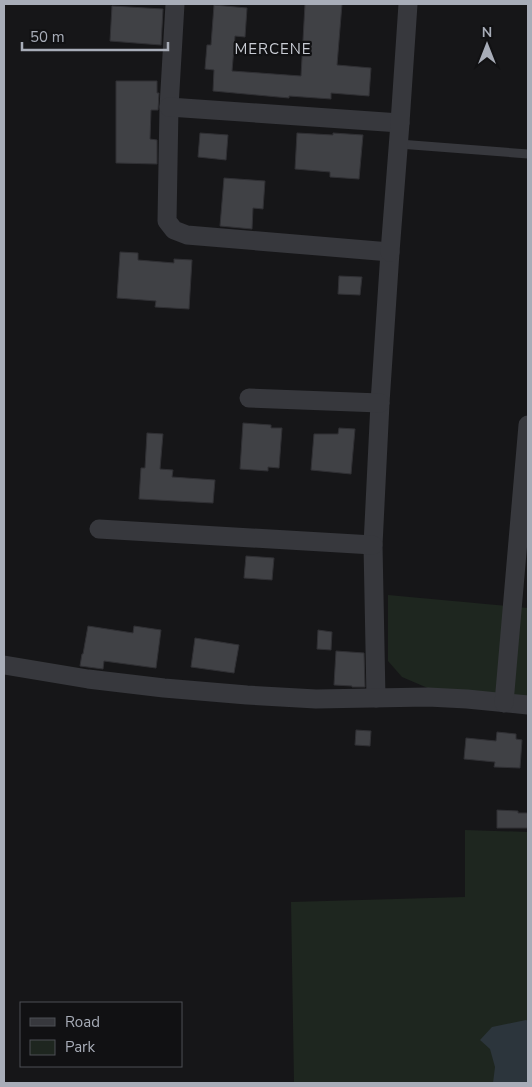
<svg xmlns="http://www.w3.org/2000/svg" width="532" height="1087" viewBox="0 0 532 1087" font-family="'Nunito Sans',sans-serif">
<rect width="100%" height="100%" fill="#161618"/>
<g fill="#1e261f">
<path d="M 388,595 L 528,608 L 528,700 L 437,692 L 402,677 L 388,661 Z"/>
<path d="M 465,830 L 528,832 L 528,1083 L 294,1083 L 291,902 L 465,897 Z"/>
</g>
<path fill="#2c353c" d="M 526,1020 L 528,1021 L 528,1083 L 493,1083 L 495,1067 L 490,1049 L 480,1040 L 492,1027 Z"/>
<g fill="#404145" stroke="#303034">
<path d="M 305,4 L 342,4 L 337,65 L 371,68 L 369,96 L 331,93 L 331,99 L 289,96 L 289,98 L 213,91 L 214,70 L 205,69 L 207,45 L 211,45 L 214,5 L 247,8 L 245,37 L 235,36 L 232,71 L 301,76 Z"/>
<path d="M 112,6 L 163,9 L 161,45 L 110,41 Z"/>
<path d="M 116,81 L 157,81 L 157,93 L 159,93 L 158,110 L 151,110 L 150,139 L 157,140 L 157,164 L 116,163 Z"/>
<path d="M 200,133 L 228,135 L 226,160 L 198,157 Z"/>
<path d="M 297,133 L 333,135 L 333,133 L 363,135 L 359,179 L 330,177 L 330,172 L 295,169 Z"/>
<path d="M 224,178 L 265,181 L 263,209 L 253,208 L 252,229 L 220,226 Z"/>
<path d="M 120,252 L 138,253 L 138,260 L 174,263 L 174,259 L 192,260 L 189,309 L 155,307 L 156,301 L 117,298 Z"/>
<path d="M 339,276 L 362,277 L 360,295 L 338,294 Z"/>
<path d="M 243,423 L 271,425 L 271,428 L 282,428 L 279,468 L 268,467 L 268,471 L 240,469 Z"/>
<path d="M 339,428 L 355,429 L 351,474 L 311,470 L 314,434 L 338,434 Z"/>
<path d="M 147,433 L 163,434 L 160,469 L 173,470 L 172,477 L 215,480 L 213,503 L 139,499 L 141,468 L 145,468 Z"/>
<path d="M 246,556 L 274,558 L 272,580 L 244,578 Z"/>
<path d="M 88,626 L 133,633 L 134,626 L 161,630 L 156,668 L 104,661 L 103,669 L 80,666 L 82,654 L 83,654 Z"/>
<path d="M 318,630 L 332,632 L 331,650 L 317,649 Z"/>
<path d="M 195,638 L 239,645 L 234,673 L 191,667 Z"/>
<path d="M 336,651 L 364,653 L 365,687 L 352,687 L 352,686 L 334,685 Z"/>
<path d="M 356,730 L 371,731 L 370,746 L 355,745 Z"/>
<path d="M 497,732 L 516,734 L 516,739 L 522,740 L 520,768 L 494,767 L 495,762 L 464,759 L 466,738 L 496,741 Z"/>
<path d="M 497,810 L 518,811 L 518,813 L 528,813 L 528,828 L 497,828 Z"/>
</g>
<g fill="none" stroke-linecap="round" stroke-linejoin="round">
<path stroke="#37383d" stroke-width="9" d="M 399,144 L 528,154"/>
<g stroke="#37383d" stroke-width="19">
<path d="M 175,4 L 169,107 L 167,221 L 174,230 L 187,235 L 390,252 L 380,403 L 373,545 L 376,698"/>
<path d="M 169,107 L 400,123"/>
<path d="M 390,252 L 400,123 L 408,4"/>
<path d="M 249,398 L 380,403"/>
<path d="M 99,529 L 373,545"/>
<path d="M 4,665 L 88,679 L 164,688 L 247,695 L 316,699 L 428,697 L 467,699 L 528,705"/>
<path d="M 504,703 L 528,425"/>
</g>
</g>
<g text-anchor="middle" stroke-width="4.5" stroke-linejoin="round" paint-order="stroke">
<g font-size="15" letter-spacing="1" fill="#c9ccd4" stroke="#111113">
<text x="273" y="54">MERCENE</text>
</g>
</g>
<rect width="532" height="1087" fill="none" stroke="#a8adb8" stroke-width="10"/>
<rect x="20" y="1002" width="162" height="65" fill="#111113" stroke="#4d4f55"/>
<rect x="30" y="1018" width="25" height="8" fill="#37383d" stroke="#4d4f55"/>
<text x="65" y="1027" font-size="15" fill="#a8adb8">Road</text>
<rect x="30" y="1040" width="25" height="15" fill="#1e261f" stroke="#4d4f55"/>
<text x="65" y="1052" font-size="15" fill="#a8adb8">Park</text>
<g transform="translate(487 45)" stroke="#111113" stroke-width="4" paint-order="stroke">
<path d="M0-4L9 19L0 12L-9 19Z" fill="#a8adb8"/>
<text y="-8" font-size="14" font-weight="bold" text-anchor="middle" fill="#a8adb8">N</text>
</g>
<path d="M22 42v8h146v-8" fill="none" stroke="#a8adb8" stroke-width="2.5"/>
<text x="30" y="42" font-size="15" fill="#a8adb8" stroke="#111113" stroke-width="4" paint-order="stroke">50 m</text>
</svg>
